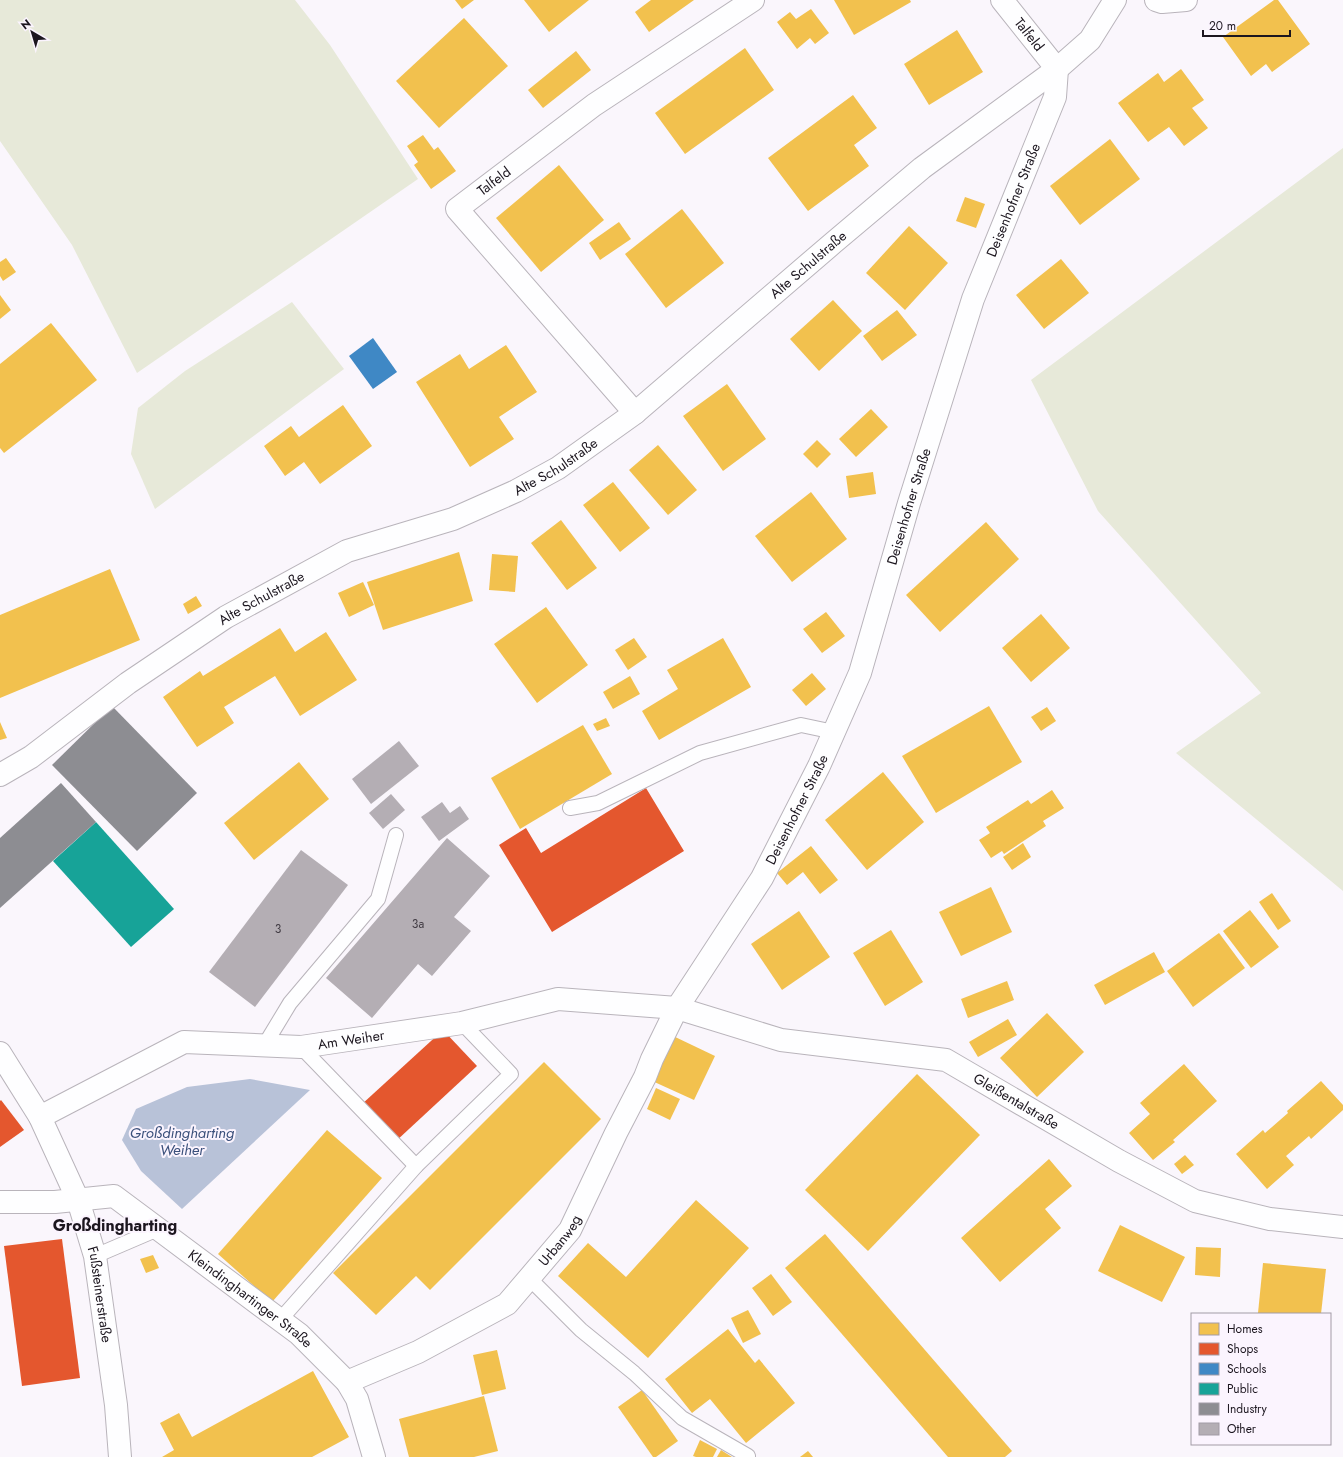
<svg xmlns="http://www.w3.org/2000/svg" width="1343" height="1457" viewBox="0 0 1343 1457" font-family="Jost,sans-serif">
<rect width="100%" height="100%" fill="#faf6fc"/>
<g fill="#e7e9d9">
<path d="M 0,0 L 295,0 L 330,45 L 418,179 L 137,373 L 72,245 L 0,141 Z"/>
<path d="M 1343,148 L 1343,891 L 1176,753 L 1261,693 L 1098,511 L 1031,380 Z"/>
<path d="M 292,302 L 344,369 L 155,509 L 131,454 L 138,408 L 185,371 Z"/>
</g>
<path fill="#b8c2d8" d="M 250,1079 L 310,1090 L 182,1209 L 141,1171 L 122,1140 L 136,1109 L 187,1087 Z"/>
<g fill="#f2c14e">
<path d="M 455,0 L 474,0 L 462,9 Z"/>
<path d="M 524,0 L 589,0 L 549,32 Z"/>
<path d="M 651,0 L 694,0 L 649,32 L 635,12 Z"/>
<path d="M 834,0 L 910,0 L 911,2 L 854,35 Z"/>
<path d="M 1274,0 L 1278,0 L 1310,44 L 1272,72 L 1266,64 L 1251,76 L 1223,37 Z"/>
<path d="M 811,9 L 829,33 L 815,44 L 810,38 L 797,49 L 777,22 L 790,12 L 796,19 Z"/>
<path d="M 464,18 L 508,66 L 439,128 L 396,81 Z"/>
<path d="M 957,30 L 983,72 L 929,105 L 904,64 Z"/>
<path d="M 745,48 L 774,90 L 685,154 L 655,113 Z"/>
<path d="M 576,51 L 591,70 L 543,108 L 528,90 Z"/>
<path d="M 1181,69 L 1204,100 L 1192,108 L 1208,128 L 1184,146 L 1169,127 L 1148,142 L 1118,103 L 1158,73 L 1164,82 Z"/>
<path d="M 853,95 L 877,128 L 854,145 L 869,166 L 808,211 L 768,158 Z"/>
<path d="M 423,135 L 434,150 L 438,147 L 456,171 L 431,189 L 414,165 L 418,162 L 407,146 Z"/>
<path d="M 1110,139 L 1140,179 L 1080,225 L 1050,186 Z"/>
<path d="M 559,165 L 604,220 L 541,272 L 496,218 Z"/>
<path d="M 965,197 L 985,204 L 976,228 L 956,221 Z"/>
<path d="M 682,209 L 724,263 L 666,308 L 625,254 Z"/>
<path d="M 619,222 L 631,239 L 600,260 L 589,243 Z"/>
<path d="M 909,226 L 948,263 L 905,310 L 866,273 Z"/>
<path d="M 6,258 L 16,272 L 3,281 L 0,276 L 0,262 Z"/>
<path d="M 1061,259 L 1089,293 L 1044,329 L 1016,295 Z"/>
<path d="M 0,295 L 11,310 L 0,319 Z"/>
<path d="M 833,300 L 862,331 L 819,371 L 790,339 Z"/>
<path d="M 897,310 L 917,335 L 882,361 L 863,336 Z"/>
<path d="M 51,323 L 97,380 L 4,453 L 0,448 L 0,364 Z"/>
<path d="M 506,345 L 537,392 L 499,417 L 514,439 L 470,467 L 416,382 L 460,354 L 469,369 Z"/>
<path d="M 727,384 L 766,439 L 723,471 L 683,416 Z"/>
<path d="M 343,405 L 372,446 L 320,484 L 304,462 L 285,476 L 264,446 L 291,426 L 299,437 Z"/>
<path d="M 871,409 L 888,427 L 856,457 L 839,439 Z"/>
<path d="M 817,440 L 831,454 L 817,468 L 803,454 Z"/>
<path d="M 658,445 L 697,490 L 668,515 L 629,470 Z"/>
<path d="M 873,472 L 876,494 L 849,498 L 846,476 Z"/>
<path d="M 613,482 L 650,528 L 620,552 L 583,505 Z"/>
<path d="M 811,492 L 847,539 L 792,582 L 755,536 Z"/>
<path d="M 561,520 L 597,568 L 567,590 L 531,543 Z"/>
<path d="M 986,522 L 1019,559 L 940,632 L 906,595 Z"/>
<path d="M 459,552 L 473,601 L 383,630 L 367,582 Z"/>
<path d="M 492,554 L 518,556 L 515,592 L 489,590 Z"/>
<path d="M 110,569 L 140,640 L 0,698 L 0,615 Z"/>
<path d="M 363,582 L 374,605 L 349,617 L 338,593 Z"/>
<path d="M 196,596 L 202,606 L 188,614 L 183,604 Z"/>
<path d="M 546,607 L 588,665 L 537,703 L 494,644 Z"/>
<path d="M 826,612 L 845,636 L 822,653 L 803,629 Z"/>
<path d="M 1041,614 L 1070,648 L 1031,682 L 1002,648 Z"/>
<path d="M 280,628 L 295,652 L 326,632 L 357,680 L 300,716 L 275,676 L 224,707 L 234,723 L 197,747 L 163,697 L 200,671 L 203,676 Z"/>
<path d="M 634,638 L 647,657 L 628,670 L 615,650 Z"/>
<path d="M 723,638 L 751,687 L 659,740 L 642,711 L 678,689 L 667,670 Z"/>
<path d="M 812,673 L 826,689 L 806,706 L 792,690 Z"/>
<path d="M 630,676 L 640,694 L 613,709 L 603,692 Z"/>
<path d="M 989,706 L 1022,762 L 936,813 L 902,756 Z"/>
<path d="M 1047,707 L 1056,721 L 1041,731 L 1031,717 Z"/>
<path d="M 606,718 L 610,726 L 597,731 L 593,724 Z"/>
<path d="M 0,722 L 7,738 L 0,740 Z"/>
<path d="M 583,725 L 612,774 L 520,829 L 491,778 Z"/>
<path d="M 299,762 L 329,799 L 254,860 L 224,823 Z"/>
<path d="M 883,772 L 924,822 L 867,870 L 825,820 Z"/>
<path d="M 1052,790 L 1064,808 L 1043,821 L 1046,826 L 1004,854 L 1002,851 L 991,858 L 979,840 L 990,833 L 986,827 L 1028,800 L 1031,804 Z"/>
<path d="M 1023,843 L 1031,857 L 1012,870 L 1003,857 Z"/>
<path d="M 811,846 L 838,880 L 820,894 L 803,872 L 787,885 L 777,873 Z"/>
<path d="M 991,887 L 1012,932 L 961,956 L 939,912 Z"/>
<path d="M 1272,893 L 1291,921 L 1278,930 L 1259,902 Z"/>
<path d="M 1250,910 L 1279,947 L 1251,968 L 1223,931 Z"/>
<path d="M 799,911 L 830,957 L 782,990 L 751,944 Z"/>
<path d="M 891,930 L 923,982 L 885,1006 L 853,953 Z"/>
<path d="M 1219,933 L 1245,968 L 1193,1007 L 1167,971 Z"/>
<path d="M 1154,952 L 1165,972 L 1105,1005 L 1094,985 Z"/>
<path d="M 1007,981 L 1014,1000 L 968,1018 L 961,999 Z"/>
<path d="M 1047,1013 L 1084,1052 L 1037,1097 L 1000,1058 Z"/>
<path d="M 1008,1019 L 1017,1035 L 978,1057 L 969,1042 Z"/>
<path d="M 671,1035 L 715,1056 L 694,1100 L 650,1080 Z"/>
<path d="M 544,1062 L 601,1119 L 430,1290 L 416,1276 L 376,1315 L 333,1273 Z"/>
<path d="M 1184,1064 L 1217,1101 L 1173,1140 L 1175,1142 L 1153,1160 L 1129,1133 L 1150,1114 L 1140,1103 Z"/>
<path d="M 917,1074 L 980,1135 L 868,1251 L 805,1190 Z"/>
<path d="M 1321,1081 L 1343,1105 L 1343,1110 L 1311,1139 L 1309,1136 L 1286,1156 L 1294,1165 L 1267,1189 L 1236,1154 L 1263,1130 L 1265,1133 L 1288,1113 L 1287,1111 Z"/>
<path d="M 656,1088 L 680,1099 L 670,1120 L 647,1109 Z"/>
<path d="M 327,1130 L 382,1178 L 272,1302 L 218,1254 Z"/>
<path d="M 1185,1155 L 1194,1165 L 1182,1174 L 1174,1164 Z"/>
<path d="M 1049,1159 L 1072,1186 L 1045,1209 L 1061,1228 L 1000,1282 L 961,1238 Z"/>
<path d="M 696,1200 L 749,1248 L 648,1358 L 558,1276 L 588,1243 L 626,1277 Z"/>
<path d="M 1120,1225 L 1185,1257 L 1162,1302 L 1098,1271 Z"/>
<path d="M 825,1234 L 1012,1451 L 1005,1457 L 948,1457 L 785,1268 Z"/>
<path d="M 1196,1247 L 1221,1248 L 1220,1277 L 1195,1275 Z"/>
<path d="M 153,1255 L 159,1268 L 146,1273 L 140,1259 Z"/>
<path d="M 1263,1263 L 1326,1269 L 1321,1314 L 1258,1313 Z"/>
<path d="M 771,1274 L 792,1302 L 773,1316 L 752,1288 Z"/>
<path d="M 748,1310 L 761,1334 L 743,1343 L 731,1318 Z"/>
<path d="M 728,1329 L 755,1363 L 759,1359 L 795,1403 L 746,1443 L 710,1399 L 692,1413 L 665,1379 Z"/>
<path d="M 497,1350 L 506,1389 L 482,1395 L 473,1355 Z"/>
<path d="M 313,1371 L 349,1437 L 312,1457 L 162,1457 L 174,1450 L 160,1423 L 179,1413 L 192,1437 Z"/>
<path d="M 642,1390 L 678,1441 L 656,1457 L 653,1457 L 618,1407 Z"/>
<path d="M 484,1396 L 498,1451 L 474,1457 L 409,1457 L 399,1419 Z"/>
<path d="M 700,1440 L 717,1449 L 713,1457 L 696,1457 L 693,1456 Z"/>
<path d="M 721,1450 L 732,1457 L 717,1457 Z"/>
<path d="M 808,1451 L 813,1457 L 800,1457 Z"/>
</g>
<g fill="#e4572e">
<path d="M 646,788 L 684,851 L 552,932 L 499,845 L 526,828 L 541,853 Z"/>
<path d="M 443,1030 L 477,1066 L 395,1142 L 361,1105 Z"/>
<path d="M 1,1100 L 24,1130 L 0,1147 L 0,1101 Z"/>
<path d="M 62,1239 L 80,1378 L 22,1386 L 4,1246 Z"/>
</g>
<path fill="#3f88c5" d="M 373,338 L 397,372 L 373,389 L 349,356 Z"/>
<path fill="#17a398" d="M 96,822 L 174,909 L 131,947 L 53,861 Z"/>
<g fill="#8d8d92">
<path d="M 112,706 L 197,793 L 137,851 L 52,765 Z"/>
<path d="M 61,783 L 96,822 L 0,908 L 0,838 Z"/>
</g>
<g fill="#b4aeb4">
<path d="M 399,741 L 419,766 L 371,804 L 352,779 Z"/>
<path d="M 391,794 L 405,810 L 383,829 L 369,813 Z"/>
<path d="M 442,802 L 450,813 L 460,806 L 469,819 L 439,841 L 421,817 Z"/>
<path d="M 447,838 L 490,876 L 454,917 L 471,931 L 432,976 L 418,964 L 372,1018 L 326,978 Z"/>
<path d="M 301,850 L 348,885 L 255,1007 L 209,972 Z"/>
</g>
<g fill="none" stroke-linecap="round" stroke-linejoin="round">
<g stroke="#b9b4bb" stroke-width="16">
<g id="service">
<path d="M 570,808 L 598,803 L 700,753 L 801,725 L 834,732"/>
<path d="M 264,1046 L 290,1003 L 378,899 L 396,835"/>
<path d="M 301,1047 L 416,1166 L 511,1074 L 462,1023"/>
<path d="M 95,1256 L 158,1229"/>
<path d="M 529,1278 L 581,1330 L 634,1373 L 682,1418 L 748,1456"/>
<path d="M 280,1320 L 416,1166"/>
</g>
</g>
<g stroke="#b9b4bb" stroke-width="24">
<g id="minor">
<path id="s1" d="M 1002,0 L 1057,69"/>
<path d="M 1156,0 L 1162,2 L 1186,0"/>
<path id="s2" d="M 635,413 L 457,209 L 594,105 L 753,0"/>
<path id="s3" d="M 0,775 L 31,757 L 128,683 L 226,617 L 347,551 L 453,519 L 516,491 L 558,468 L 635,413 L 833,243 L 922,168 L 1057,69 L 1090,40 L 1115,0"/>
<path id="s4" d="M 40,1117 L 184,1042 L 301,1047 L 462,1023 L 558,999 L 677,1008 L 781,1040 L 946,1060 L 1119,1161 L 1195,1201 L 1270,1219 L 1343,1227"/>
<path id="s5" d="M 0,1202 L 55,1202 L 114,1196 L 299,1334 L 347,1382 L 357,1399 L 374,1457"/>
<path id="s6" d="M 347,1382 L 418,1352 L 507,1304 L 570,1230 L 616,1133 L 645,1077 L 652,1059 L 677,1008 L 762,878 L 819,766 L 860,673 L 909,503 L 973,299 L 1055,97 L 1057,69"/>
</g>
</g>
<g stroke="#b9b4bb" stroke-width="24">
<g id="tertiary">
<path id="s7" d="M 0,1053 L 40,1117 L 78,1200 L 95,1256 L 116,1405 L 120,1457"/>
</g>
</g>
<use href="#service" stroke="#fefeff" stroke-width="14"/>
<use href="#minor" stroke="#fefeff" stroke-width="22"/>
<use href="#tertiary" stroke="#fefeff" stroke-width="22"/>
</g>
<g text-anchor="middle" stroke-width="4" stroke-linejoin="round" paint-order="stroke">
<g font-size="12" fill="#423c44">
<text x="418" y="928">3a</text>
<text x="278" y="933">3</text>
</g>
<g font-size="14" fill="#1c161f" stroke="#fbf4fe">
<text dy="5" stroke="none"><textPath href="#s1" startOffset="44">Talfeld</textPath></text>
<text dy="5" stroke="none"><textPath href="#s2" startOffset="317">Talfeld</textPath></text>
<text dy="5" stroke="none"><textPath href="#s6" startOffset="1402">Deisenhofner Straße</textPath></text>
<text dy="5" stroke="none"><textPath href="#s3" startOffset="964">Alte Schulstraße</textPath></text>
<text dy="5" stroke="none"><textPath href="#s3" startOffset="640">Alte Schulstraße</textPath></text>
<text dy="5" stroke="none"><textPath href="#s6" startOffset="1078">Deisenhofner Straße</textPath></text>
<text dy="5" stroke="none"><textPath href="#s3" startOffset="316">Alte Schulstraße</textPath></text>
<text dy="5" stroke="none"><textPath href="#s6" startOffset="754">Deisenhofner Straße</textPath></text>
<text dy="5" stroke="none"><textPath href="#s4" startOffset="330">Am Weiher</textPath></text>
<text dy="5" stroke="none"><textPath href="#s4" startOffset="1017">Gleißentalstraße</textPath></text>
<text dy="5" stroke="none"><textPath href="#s6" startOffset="261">Urbanweg</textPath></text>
<text dy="5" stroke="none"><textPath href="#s7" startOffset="264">Fußsteinerstraße</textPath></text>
<text dy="5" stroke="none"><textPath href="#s5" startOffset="285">Kleindinghartinger Straße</textPath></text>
</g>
<g font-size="15" font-style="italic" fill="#3b507b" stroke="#fbf4fe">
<text x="182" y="1138">Großdingharting<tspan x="182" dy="17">Weiher</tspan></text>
</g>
<g font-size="16" font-weight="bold" fill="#1c161f" stroke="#fbf4fe">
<text x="115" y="1231">Großdingharting</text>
</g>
</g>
<rect x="1191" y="1313" width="140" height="132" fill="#fbf4fe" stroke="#a29ba5"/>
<rect x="1199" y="1323" width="20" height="12" fill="#f2c14e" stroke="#a29ba5"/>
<text x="1227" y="1333" font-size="12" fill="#1c161f">Homes</text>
<rect x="1199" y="1343" width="20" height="12" fill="#e4572e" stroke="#a29ba5"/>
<text x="1227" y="1353" font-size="12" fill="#1c161f">Shops</text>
<rect x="1199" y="1363" width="20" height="12" fill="#3f88c5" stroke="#a29ba5"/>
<text x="1227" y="1373" font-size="12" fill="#1c161f">Schools</text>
<rect x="1199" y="1383" width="20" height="12" fill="#17a398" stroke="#a29ba5"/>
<text x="1227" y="1393" font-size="12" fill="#1c161f">Public</text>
<rect x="1199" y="1403" width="20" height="12" fill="#8d8d92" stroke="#a29ba5"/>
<text x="1227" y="1413" font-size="12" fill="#1c161f">Industry</text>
<rect x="1199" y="1423" width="20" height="12" fill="#b4aeb4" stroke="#a29ba5"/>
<text x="1227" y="1433" font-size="12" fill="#1c161f">Other</text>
<g transform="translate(32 32) rotate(322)" stroke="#fbf4fe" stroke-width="3" paint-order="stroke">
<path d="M0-3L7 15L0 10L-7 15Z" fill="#1c161f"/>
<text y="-6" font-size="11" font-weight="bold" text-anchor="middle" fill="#1c161f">N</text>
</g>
<path d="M1203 30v6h87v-6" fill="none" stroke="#1c161f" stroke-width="2"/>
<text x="1209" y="30" font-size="12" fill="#1c161f" stroke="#fbf4fe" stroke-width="3" paint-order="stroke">20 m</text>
</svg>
